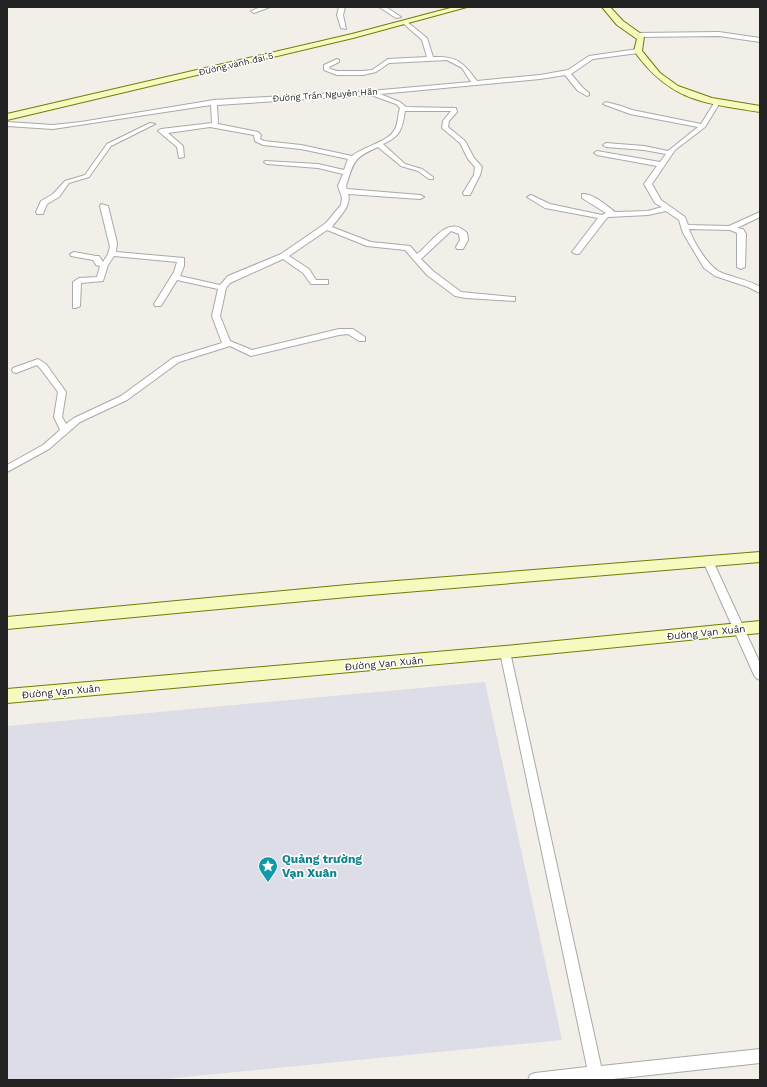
<svg xmlns="http://www.w3.org/2000/svg" width="767" height="1087" viewBox="0 0 767 1087" font-family="'Work Sans',sans-serif">
<rect width="100%" height="100%" fill="#f2efe9"/>
<path fill="#dddde8" d="M 485,682 L 562,1040 L 155,1080 L 7,1080 L 7,726 Z"/>
<g fill="none" stroke-linecap="round" stroke-linejoin="round">
<g stroke="#a9a9a9" stroke-width="2">
<g id="street">
<path d="M 261,7 L 270,7 L 254,13 L 251,11 Z"/>
<path d="M 339,7 L 345,7 L 343,15 L 346,29 L 341,28 L 337,15 Z"/>
<path d="M 379,7 L 386,7 L 401,17 L 396,18 Z"/>
<path d="M 406,21 L 427,38 L 433,57 C 457,56 463,62 477,81 L 540,75 L 568,70 L 589,56 L 638,49 L 641,51 L 638,53 L 593,59 L 571,74 L 583,88 L 589,93 L 589,95 L 587,96 L 578,91 L 565,75 L 540,79 L 380,94 L 400,102 L 406,107 L 456,108 L 457,112 L 449,121 L 448,127 L 465,141 L 474,158 L 482,167 L 480,175 L 470,195 L 464,195 L 463,193 L 474,175 L 475,167 L 468,159 L 460,143 L 442,128 L 443,121 L 451,111 L 405,111 C 402,129 401,136 383,144 L 405,164 L 422,169 L 433,177 L 433,179 L 429,179 L 418,171 L 401,166 L 378,147 C 353,158 354,161 346,186 L 347,189 L 420,195 L 424,197 L 420,199 L 348,194 C 352,206 339,217 332,227 L 371,242 L 410,246 L 417,254 C 431,244 448,213 467,233 L 468,240 L 463,249 L 457,249 L 456,247 L 460,240 L 459,234 L 451,231 L 421,259 L 433,271 L 461,292 L 512,297 L 515,297 L 515,301 L 466,298 L 455,296 L 427,275 L 405,250 L 367,246 L 327,230 L 289,256 L 309,269 L 316,280 L 328,280 L 328,284 L 311,284 L 303,273 L 283,259 L 230,283 L 226,288 L 220,316 L 230,341 L 252,350 L 339,329 L 353,329 L 365,337 L 365,341 L 359,341 L 348,334 L 339,335 L 251,356 L 230,346 L 179,362 L 127,400 L 80,422 L 49,449 L 7,472 L 7,465 L 43,445 L 60,430 L 54,417 L 58,392 L 40,368 L 37,365 L 16,373 L 13,372 L 12,370 L 13,368 L 38,359 L 46,364 L 66,392 L 62,417 L 66,424 L 74,418 L 121,396 L 173,358 L 222,343 L 212,316 L 218,289 L 177,280 L 161,306 L 155,306 L 154,304 L 174,272 L 177,262 L 114,256 L 108,265 L 103,281 L 81,283 L 80,306 L 76,308 L 73,308 L 73,282 L 79,278 L 97,277 L 100,266 L 96,265 L 93,260 L 71,256 L 70,254 L 74,252 L 96,256 L 99,256 L 103,262 L 108,254 L 110,247 L 100,206 L 101,204 L 108,206 L 117,243 L 116,252 L 184,258 L 184,266 L 180,276 L 220,285 L 228,276 L 281,254 L 326,223 L 341,205 L 342,198 L 338,186 L 343,174 L 318,168 L 267,164 L 264,162 L 265,161 L 318,164 L 344,170 L 348,159 L 301,149 L 263,145 L 255,141 L 254,135 L 210,127 L 168,133 L 183,146 L 184,157 L 179,158 L 177,147 L 158,131 L 161,129 L 212,123 L 211,105 L 53,129 L 7,126 L 7,122 L 53,125 L 81,122 L 214,100 L 370,91 L 471,82 L 462,68 L 447,60 L 389,63 L 376,72 L 363,75 L 337,75 L 324,70 L 324,65 L 337,59 L 339,60 L 339,62 L 329,67 L 330,69 L 337,71 L 363,71 L 372,70 L 388,59 L 427,57 L 422,40 L 404,24 L 403,23 ZM 371,95 L 396,104 L 400,108 C 398,114 398,124 395,129 C 389,142 364,146 352,156 L 301,145 L 264,141 L 260,139 L 261,135 L 258,132 L 218,124 L 217,105 Z"/>
<path d="M 719,32 L 760,38 L 760,42 L 719,36 L 637,37 L 634,35 L 637,33 Z"/>
<path d="M 716,100 L 721,101 L 705,127 L 675,150 L 652,184 L 661,200 L 685,217 L 688,225 L 729,226 L 760,212 L 760,217 L 737,228 L 743,229 L 746,234 L 745,267 L 741,269 L 737,267 L 737,233 L 730,230 L 689,229 C 694,243 709,268 722,273 C 735,278 749,280 760,287 L 760,293 L 748,287 L 715,276 L 704,268 L 683,233 L 679,220 L 666,211 L 648,215 L 608,217 L 606,219 L 579,254 L 576,254 L 572,252 L 598,218 L 545,208 L 527,197 L 531,195 L 550,204 L 602,215 L 606,213 L 582,198 L 582,194 C 593,193 607,206 615,212 L 648,211 L 662,207 L 655,203 L 644,184 L 657,166 L 597,155 L 594,153 L 597,151 L 660,162 L 666,154 L 644,150 L 606,147 L 603,145 L 606,143 L 644,146 L 668,151 L 698,127 L 630,114 L 603,104 L 606,102 L 621,106 L 632,110 L 701,124 Z"/>
<path d="M 150,123 L 155,124 L 111,146 L 89,177 L 69,183 L 59,197 L 47,204 L 43,214 L 37,214 L 36,212 L 41,201 L 53,194 L 65,181 L 85,175 L 107,144 Z"/>
<path d="M 708,557 L 712,558 L 713,561 L 760,663 L 760,680 L 756,678 L 754,675 L 703,561 L 704,558 Z"/>
<path d="M 505,648 L 509,649 L 510,652 L 601,1066 L 760,1049 L 760,1063 L 604,1080 L 528,1080 L 530,1075 L 535,1073 L 587,1067 L 500,652 L 501,649 Z"/>
</g>
</g>
<g stroke="#707d05" stroke-width="2">
<g id="secondary">
<path d="M 454,7 L 467,7 L 353,38 L 7,120 L 7,114 L 352,34 Z"/>
<path d="M 602,7 L 610,7 L 623,21 L 644,36 L 642,51 L 660,73 L 678,86 L 712,98 L 760,106 L 760,112 C 703,103 670,101 634,51 L 637,39 L 617,25 Z"/>
<path d="M 760,552 L 760,562 L 358,596 L 7,629 L 7,617 L 358,584 Z"/>
<path d="M 760,621 L 760,633 L 505,658 L 7,703 L 7,689 L 505,646 Z"/>
</g>
</g>
<use href="#street" fill="#fff" fill-rule="evenodd"/>
<use href="#secondary" fill="#f7fabf" fill-rule="evenodd"/>
</g>
<defs>
<g id="sight-pin" transform="scale(1)"><path d="M0 17L-7.5 6A9.5 9.5 0 1 1 7.5 6Z" fill="#0f9aa8" stroke="#fff"/><path d="M0-6L1.8-2.2L6-1.7L2.9 1.2L3.7 5.4L0 3.3L-3.7 5.4L-2.9 1.2L-6-1.7L-1.8-2.2Z" fill="#fff"/></g>
</defs>
<g fill-rule="evenodd">
<use href="#sight-pin" x="268" y="866"/>
</g>
<g text-anchor="middle" stroke-width="3" stroke-linejoin="round" paint-order="stroke">
<g font-size="9" fill="#222" stroke="#fff">
<text transform="translate(236 64) rotate(-13)" y="3">Đường vành đai 5</text>
<text transform="translate(325 95) rotate(-4)" y="3">Đường Trần Nguyên Hãn</text>
</g>
<g font-size="10" fill="#222" stroke="#fff">
<text transform="translate(706 632) rotate(-6)" y="4">Đường Vạn Xuân</text>
<text transform="translate(384 663) rotate(-5)" y="4">Đường Vạn Xuân</text>
<text transform="translate(61 691) rotate(-5)" y="4">Đường Vạn Xuân</text>
</g>
<g font-size="12" font-weight="bold" fill="#0d838f" stroke="#fff" text-anchor="start">
<text x="282" y="863">Quảng trường<tspan x="282" dy="14">Vạn Xuân</tspan></text>
</g>
</g>
<rect width="767" height="1087" fill="none" stroke="#222222" stroke-width="16"/>
</svg>
